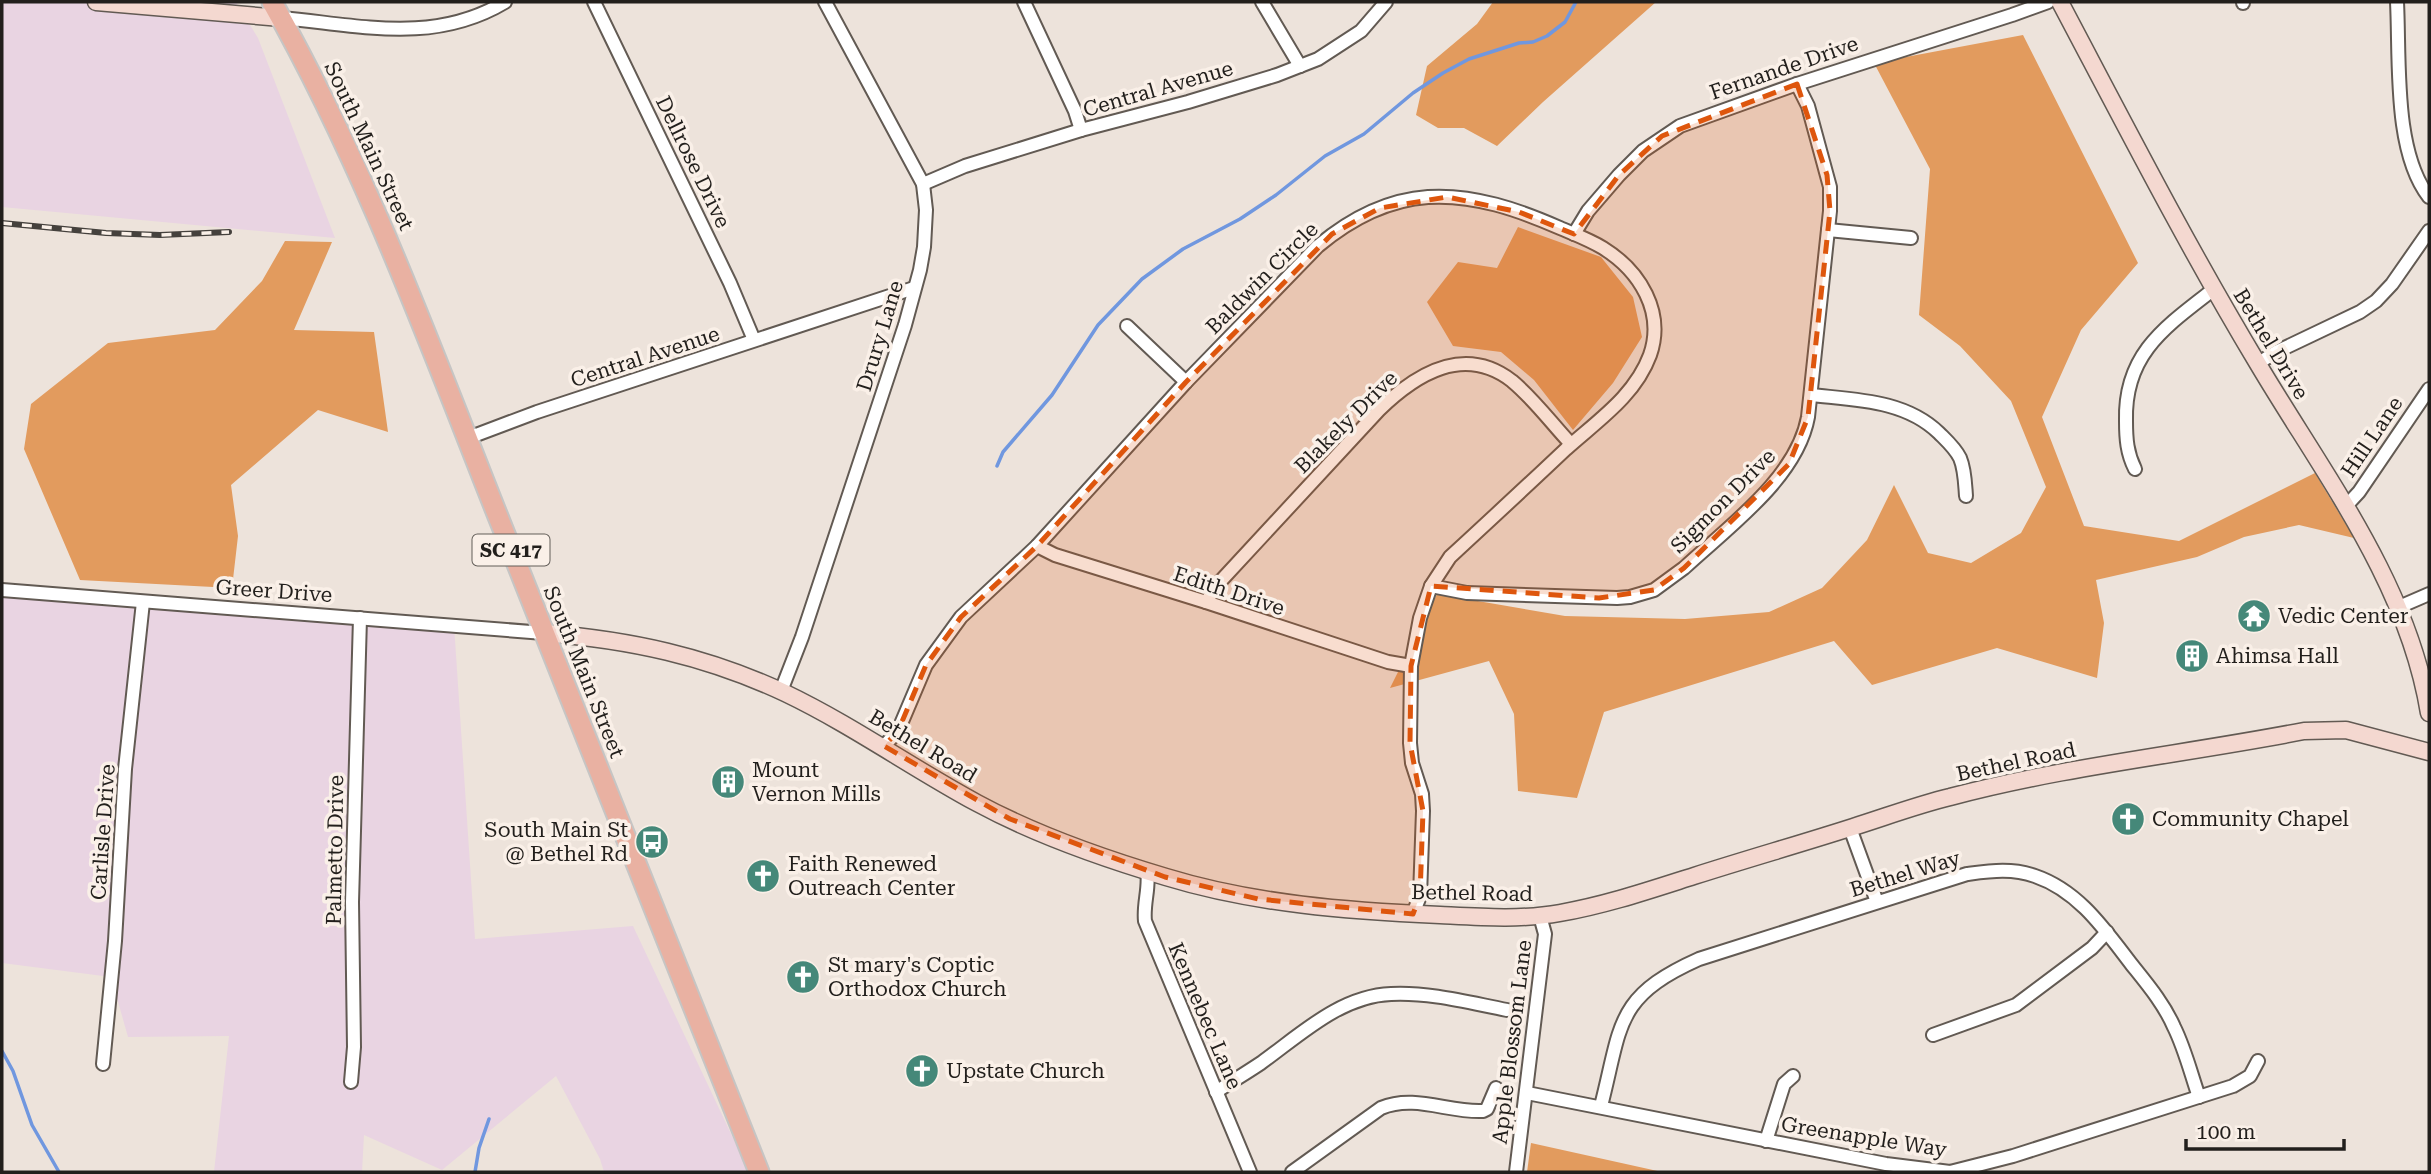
<svg xmlns="http://www.w3.org/2000/svg" width="2431" height="1174" viewBox="0 0 2431 1174" font-family="'Roboto Serif',serif">
<rect width="100%" height="100%" fill="#ede3db"/>
<g fill="#e9d4e2">
<path d="M 2,2 L 236,2 L 258,38 L 335,238 L 2,207 Z"/>
<path d="M 2,592 L 454,625 L 475,939 L 633,926 L 749,1172 L 604,1172 L 600,1159 L 556,1076 L 442,1170 L 364,1135 L 362,1172 L 214,1172 L 229,1036 L 128,1037 L 111,977 L 2,963 Z"/>
</g>
<g fill="#e29b5e">
<path d="M 1493,2 L 1656,2 L 1543,102 L 1497,146 L 1464,128 L 1438,128 L 1416,115 L 1427,66 L 1477,24 Z"/>
<path d="M 2023,35 L 2138,263 L 2081,330 L 2042,417 L 2084,526 L 2179,541 L 2315,473 L 2354,538 L 2299,525 L 2244,537 L 2197,557 L 2096,580 L 2104,623 L 2097,678 L 1997,648 L 1872,685 L 1834,641 L 1604,712 L 1577,798 L 1518,791 L 1514,714 L 1489,661 L 1390,688 L 1437,594 L 1565,616 L 1685,619 L 1769,612 L 1822,588 L 1867,540 L 1894,485 L 1928,553 L 1971,563 L 2021,533 L 2046,487 L 2011,401 L 1960,346 L 1919,315 L 1930,169 L 1874,63 Z"/>
<path d="M 1518,227 L 1601,257 L 1633,297 L 1642,337 L 1613,383 L 1573,430 L 1534,380 L 1501,352 L 1453,346 L 1427,302 L 1458,262 L 1497,268 Z"/>
<path d="M 285,241 L 332,242 L 294,330 L 374,332 L 388,432 L 318,410 L 231,485 L 238,536 L 232,588 L 80,580 L 24,449 L 31,404 L 108,343 L 215,330 L 262,281 Z"/>
<path d="M 1531,1143 L 1662,1172 L 1527,1172 Z"/>
</g>
<g fill="none" stroke-linecap="round" stroke-linejoin="round">
<g stroke="#7097df" stroke-width="3.5">
<path d="M 997,466 L 1003,452 L 1052,395 L 1098,325 L 1142,279 L 1183,249 L 1240,219 L 1276,195 L 1325,156 L 1364,134 L 1413,93 L 1443,73 L 1469,59 L 1519,43 L 1533,42 L 1547,36 L 1565,22 L 1576,2"/>
<path d="M 2,1051 L 13,1071 L 32,1125 L 59,1172"/>
<path d="M 475,1172 L 479,1148 L 489,1119"/>
</g>
<g stroke="#625a53" stroke-width="16">
<g id="street">
<path d="M 594,2 L 730,283 L 754,340"/>
<path d="M 1024,2 L 1075,111 L 1081,130"/>
<path d="M 1262,2 L 1300,66"/>
<path d="M 2243,2 L 2243,3"/>
<path d="M 2397,2 C 2400,59 2393,151 2429,197"/>
<path d="M 281,18 C 360,25 433,45 505,2"/>
<path d="M 923,184 L 965,166 L 1081,130 L 1188,102 L 1277,75 L 1318,59 L 1361,31 L 1386,2"/>
<path d="M 1828,230 L 1911,238"/>
<path d="M 1574,234 L 1588,211 L 1619,175 L 1643,151 L 1680,126 L 1797,84 L 2012,15 L 2048,2"/>
<path d="M 1127,326 L 1186,382"/>
<path d="M 2257,364 L 2276,352 L 2360,312 L 2376,301 L 2392,284 L 2429,231"/>
<path d="M 1811,395 C 1856,400 1905,400 1939,433 C 1947,441 1955,448 1960,458 C 1965,470 1965,483 1966,496"/>
<path d="M 468,438 L 537,412 L 914,288"/>
<path d="M 2135,469 C 2127,453 2126,439 2126,421 C 2124,354 2165,327 2214,289"/>
<path d="M 2346,506 L 2359,492 L 2429,389"/>
<path d="M 1037,546 L 1055,555 L 1206,602 L 1388,662 L 1411,666"/>
<path d="M 1431,586 L 1467,593 L 1617,598 L 1630,597 L 1654,590 L 1684,568 C 1728,527 1797,478 1808,417 L 1830,211 L 1830,187 L 1808,106 L 1797,84"/>
<path d="M 2,590 L 544,633"/>
<path d="M 1206,602 L 1217,585 L 1379,410 C 1416,374 1464,344 1512,381 C 1534,399 1552,424 1571,444"/>
<path d="M 2399,607 L 2429,594"/>
<path d="M 781,691 L 802,637 L 905,325 L 920,270 L 924,247 L 926,210 L 923,184 L 825,2"/>
<path d="M 884,746 L 898,731 L 926,665 L 961,617 L 1037,546 L 1186,382 L 1318,246 C 1349,220 1386,200 1428,197 C 1474,194 1519,210 1560,228 C 1574,234 1590,240 1603,248 C 1640,271 1665,312 1650,355 C 1635,396 1597,421 1566,449 C 1528,485 1489,521 1450,557 L 1431,586 L 1420,618 L 1411,666 L 1410,743 L 1412,763 L 1422,794 L 1423,811 L 1420,896 L 1413,914"/>
<path d="M 1850,828 L 1877,902"/>
<path d="M 1147,871 C 1150,887 1143,904 1145,921 L 1250,1172"/>
<path d="M 1933,1035 L 2016,1005 L 2092,948 L 2107,932"/>
<path d="M 103,1064 L 115,941 L 125,769 L 143,602"/>
<path d="M 351,1082 L 354,1047 L 352,902 L 360,618"/>
<path d="M 1216,1092 C 1231,1082 1246,1073 1261,1063 C 1300,1035 1340,996 1391,994 C 1430,992 1470,1003 1507,1010"/>
<path d="M 1527,1093 L 1886,1164 L 1950,1172 L 2013,1156 L 2233,1086 L 2250,1076 L 2258,1061"/>
<path d="M 1601,1106 C 1622,1025 1614,997 1699,959 L 1967,874 C 1991,871 2012,868 2035,876 C 2079,891 2105,930 2132,965 C 2148,985 2164,1004 2174,1027 C 2185,1049 2191,1074 2199,1097"/>
<path d="M 1766,1141 L 1784,1084 L 1793,1076"/>
<path d="M 1292,1172 L 1381,1108 C 1415,1094 1449,1113 1483,1111 L 1487,1109 L 1496,1088"/>
<path d="M 1516,1172 L 1545,934 L 1540,916"/>
</g>
</g>
<g stroke="#625a53" stroke-width="19">
<g id="secondary">
<path d="M 96,2 L 281,18"/>
<path d="M 2060,2 C 2124,123 2187,246 2258,364 C 2324,475 2408,583 2429,713"/>
<path d="M 544,633 C 630,640 706,656 785,693 C 852,725 912,768 977,803 C 1036,835 1102,858 1166,877 C 1254,904 1349,911 1440,915 C 1480,917 1521,920 1560,913 C 1606,905 1650,890 1694,876 C 1747,859 1800,844 1853,827 C 1885,817 1917,805 1950,797 C 2066,766 2186,754 2304,731 L 2346,730 L 2429,752"/>
</g>
</g>
<g stroke="#c6c5c4" stroke-width="23">
<path id="primary" d="M 272,2 C 363,163 427,337 495,509 C 582,730 670,951 759,1172"/>
</g>
<use href="#street" stroke="#fff" stroke-width="12"/>
<use href="#secondary" stroke="#f4d8d0" stroke-width="16"/>
<use href="#primary" stroke="#e9b1a2" stroke-width="19"/>
<g stroke="#45413d" stroke-width="6">
<path id="rail" d="M 2,223 L 106,233 L 160,235 L 229,232"/>
</g>
<use href="#rail" stroke="#faf0e8" stroke-width="3.5" stroke-dasharray="10" stroke-linecap="butt"/>
</g>
<path fill="#de560d" fill-opacity="0.2" stroke="#de560d" stroke-width="5" stroke-dasharray="14 9" stroke-linejoin="round" d="M 1797,84 L 1827,175 L 1830,211 L 1808,417 L 1789,464 L 1684,568 L 1654,590 L 1599,598 L 1431,586 L 1411,666 L 1410,743 L 1423,811 L 1420,896 L 1413,914 L 1258,899 L 1165,877 L 1010,819 L 884,746 L 898,731 L 926,665 L 961,617 L 1037,546 L 1186,382 L 1332,234 L 1380,208 L 1447,197 L 1519,212 L 1574,234 L 1619,175 L 1662,136 Z"/>
<defs>
<g id="temple-disc" transform="scale(1.75)"><circle r="9.5" fill="#458879" stroke="#faf0e8"/><path d="M0-6L5-2H3V0L6.5 2.5H4V6H1.5V3h-3V6H-4V2.5H-6.5L-3 0V-2H-5Z" fill="#fff"/></g>
<g id="building-disc" transform="scale(1.75)"><circle r="9.5" fill="#458879" stroke="#faf0e8"/><path d="M-4-6H4V6H1V3H-1V6H-4ZM-2.5-4.3h1.7v1.8h-1.7ZM.8-4.3h1.7v1.8H.8ZM-2.5-1h1.7V.8h-1.7ZM.8-1h1.7V.8H.8Z" fill="#fff"/></g>
<g id="church-disc" transform="scale(1.75)"><circle r="9.5" fill="#458879" stroke="#faf0e8"/><path d="M-1.2-6h2.4v3.5h3.3v2.4h-3.3V6h-2.4V-.1h-3.3v-2.4h3.3Z" fill="#fff"/></g>
<g id="bus-disc" transform="scale(1.75)"><circle r="9.5" fill="#458879" stroke="#faf0e8"/><path d="M-5-6H5V4H4V6H2V4H-2V6H-4V4H-5ZM-3.5-4V0h7V-4ZM-3.5 1.2v1.5H-2V1.2ZM2 1.2v1.5H3.5V1.2Z" fill="#fff"/></g>
</defs>
<g fill-rule="evenodd">
<use href="#temple-disc" x="2254" y="616"/>
<use href="#building-disc" x="2192" y="656"/>
<use href="#building-disc" x="728" y="782"/>
<use href="#church-disc" x="2128" y="819"/>
<use href="#bus-disc" x="652" y="842"/>
<use href="#church-disc" x="763" y="876"/>
<use href="#church-disc" x="803" y="977"/>
<use href="#church-disc" x="922" y="1071"/>
</g>
<g text-anchor="middle" stroke-width="7" stroke-linejoin="round" paint-order="stroke">
<rect fill="#faf0e8" stroke="#635e59" stroke-width="2" x="472.5" y="534.5" width="77" height="31" rx="5"/>
<g font-size="19" font-weight="bold" fill="#221f1c">
<text x="511" y="557">SC 417</text>
</g>
<g font-size="21" fill="#221f1c" stroke="#faf0e8">
<text transform="translate(1784 68) rotate(-19)" y="7">Fernande Drive</text>
<text transform="translate(1158 89) rotate(-16)" y="7">Central Avenue</text>
<text transform="translate(369 146) rotate(65)" y="7">South Main Street</text>
<text transform="translate(693 162) rotate(64)" y="7">Dellrose Drive</text>
<text transform="translate(1262 278) rotate(-45)" y="7">Baldwin Circle</text>
<text transform="translate(880 336) rotate(-73)" y="7">Drury Lane</text>
<text transform="translate(2271 344) rotate(59)" y="7">Bethel Drive</text>
<text transform="translate(645 357) rotate(-18)" y="7">Central Avenue</text>
<text transform="translate(1346 422) rotate(-45)" y="7">Blakely Drive</text>
<text transform="translate(2372 437) rotate(-56)" y="7">Hill Lane</text>
<text transform="translate(1723 501) rotate(-45)" y="7">Sigmon Drive</text>
<text transform="translate(274 591) rotate(4)" y="7">Greer Drive</text>
<text transform="translate(1229 591) rotate(18)" y="7">Edith Drive</text>
<text transform="translate(584 672) rotate(68)" y="7">South Main Street</text>
<text transform="translate(923 746) rotate(31)" y="7">Bethel Road</text>
<text transform="translate(2016 762) rotate(-12)" y="7">Bethel Road</text>
<text transform="translate(103 832) rotate(-86)" y="7">Carlisle Drive</text>
<text transform="translate(335 850) rotate(-89)" y="7">Palmetto Drive</text>
<text transform="translate(1905 874) rotate(-17)" y="7">Bethel Way</text>
<text transform="translate(1472 893) rotate(1)" y="7">Bethel Road</text>
<text transform="translate(1205 1016) rotate(67)" y="7">Kennebec Lane</text>
<text transform="translate(1512 1042) rotate(-83)" y="7">Apple Blossom Lane</text>
<text transform="translate(1864 1137) rotate(9)" y="7">Greenapple Way</text>
</g>
<g font-size="21" fill="#221f1c" stroke="#faf0e8" text-anchor="start">
<text x="2278" y="623">Vedic Center</text>
<text x="2216" y="663">Ahimsa Hall</text>
<text x="752" y="777">Mount<tspan x="752" dy="24">Vernon Mills</tspan></text>
<text x="2152" y="826">Community Chapel</text>
<text x="628" y="837" text-anchor="end">South Main St<tspan x="628" dy="24">@ Bethel Rd</tspan></text>
<text x="788" y="871">Faith Renewed<tspan x="788" dy="24">Outreach Center</tspan></text>
<text x="828" y="972">St mary's Coptic<tspan x="828" dy="24">Orthodox Church</tspan></text>
<text x="946" y="1078">Upstate Church</text>
</g>
</g>
<rect width="2431" height="1174" fill="none" stroke="#221f1c" stroke-width="7"/>
<path d="M2186 1139v10h158v-10" fill="none" stroke="#221f1c" stroke-width="3.5"/>
<text x="2196" y="1139" font-size="21" fill="#221f1c" stroke="#faf0e8" stroke-width="5" paint-order="stroke">100 m</text>
</svg>
